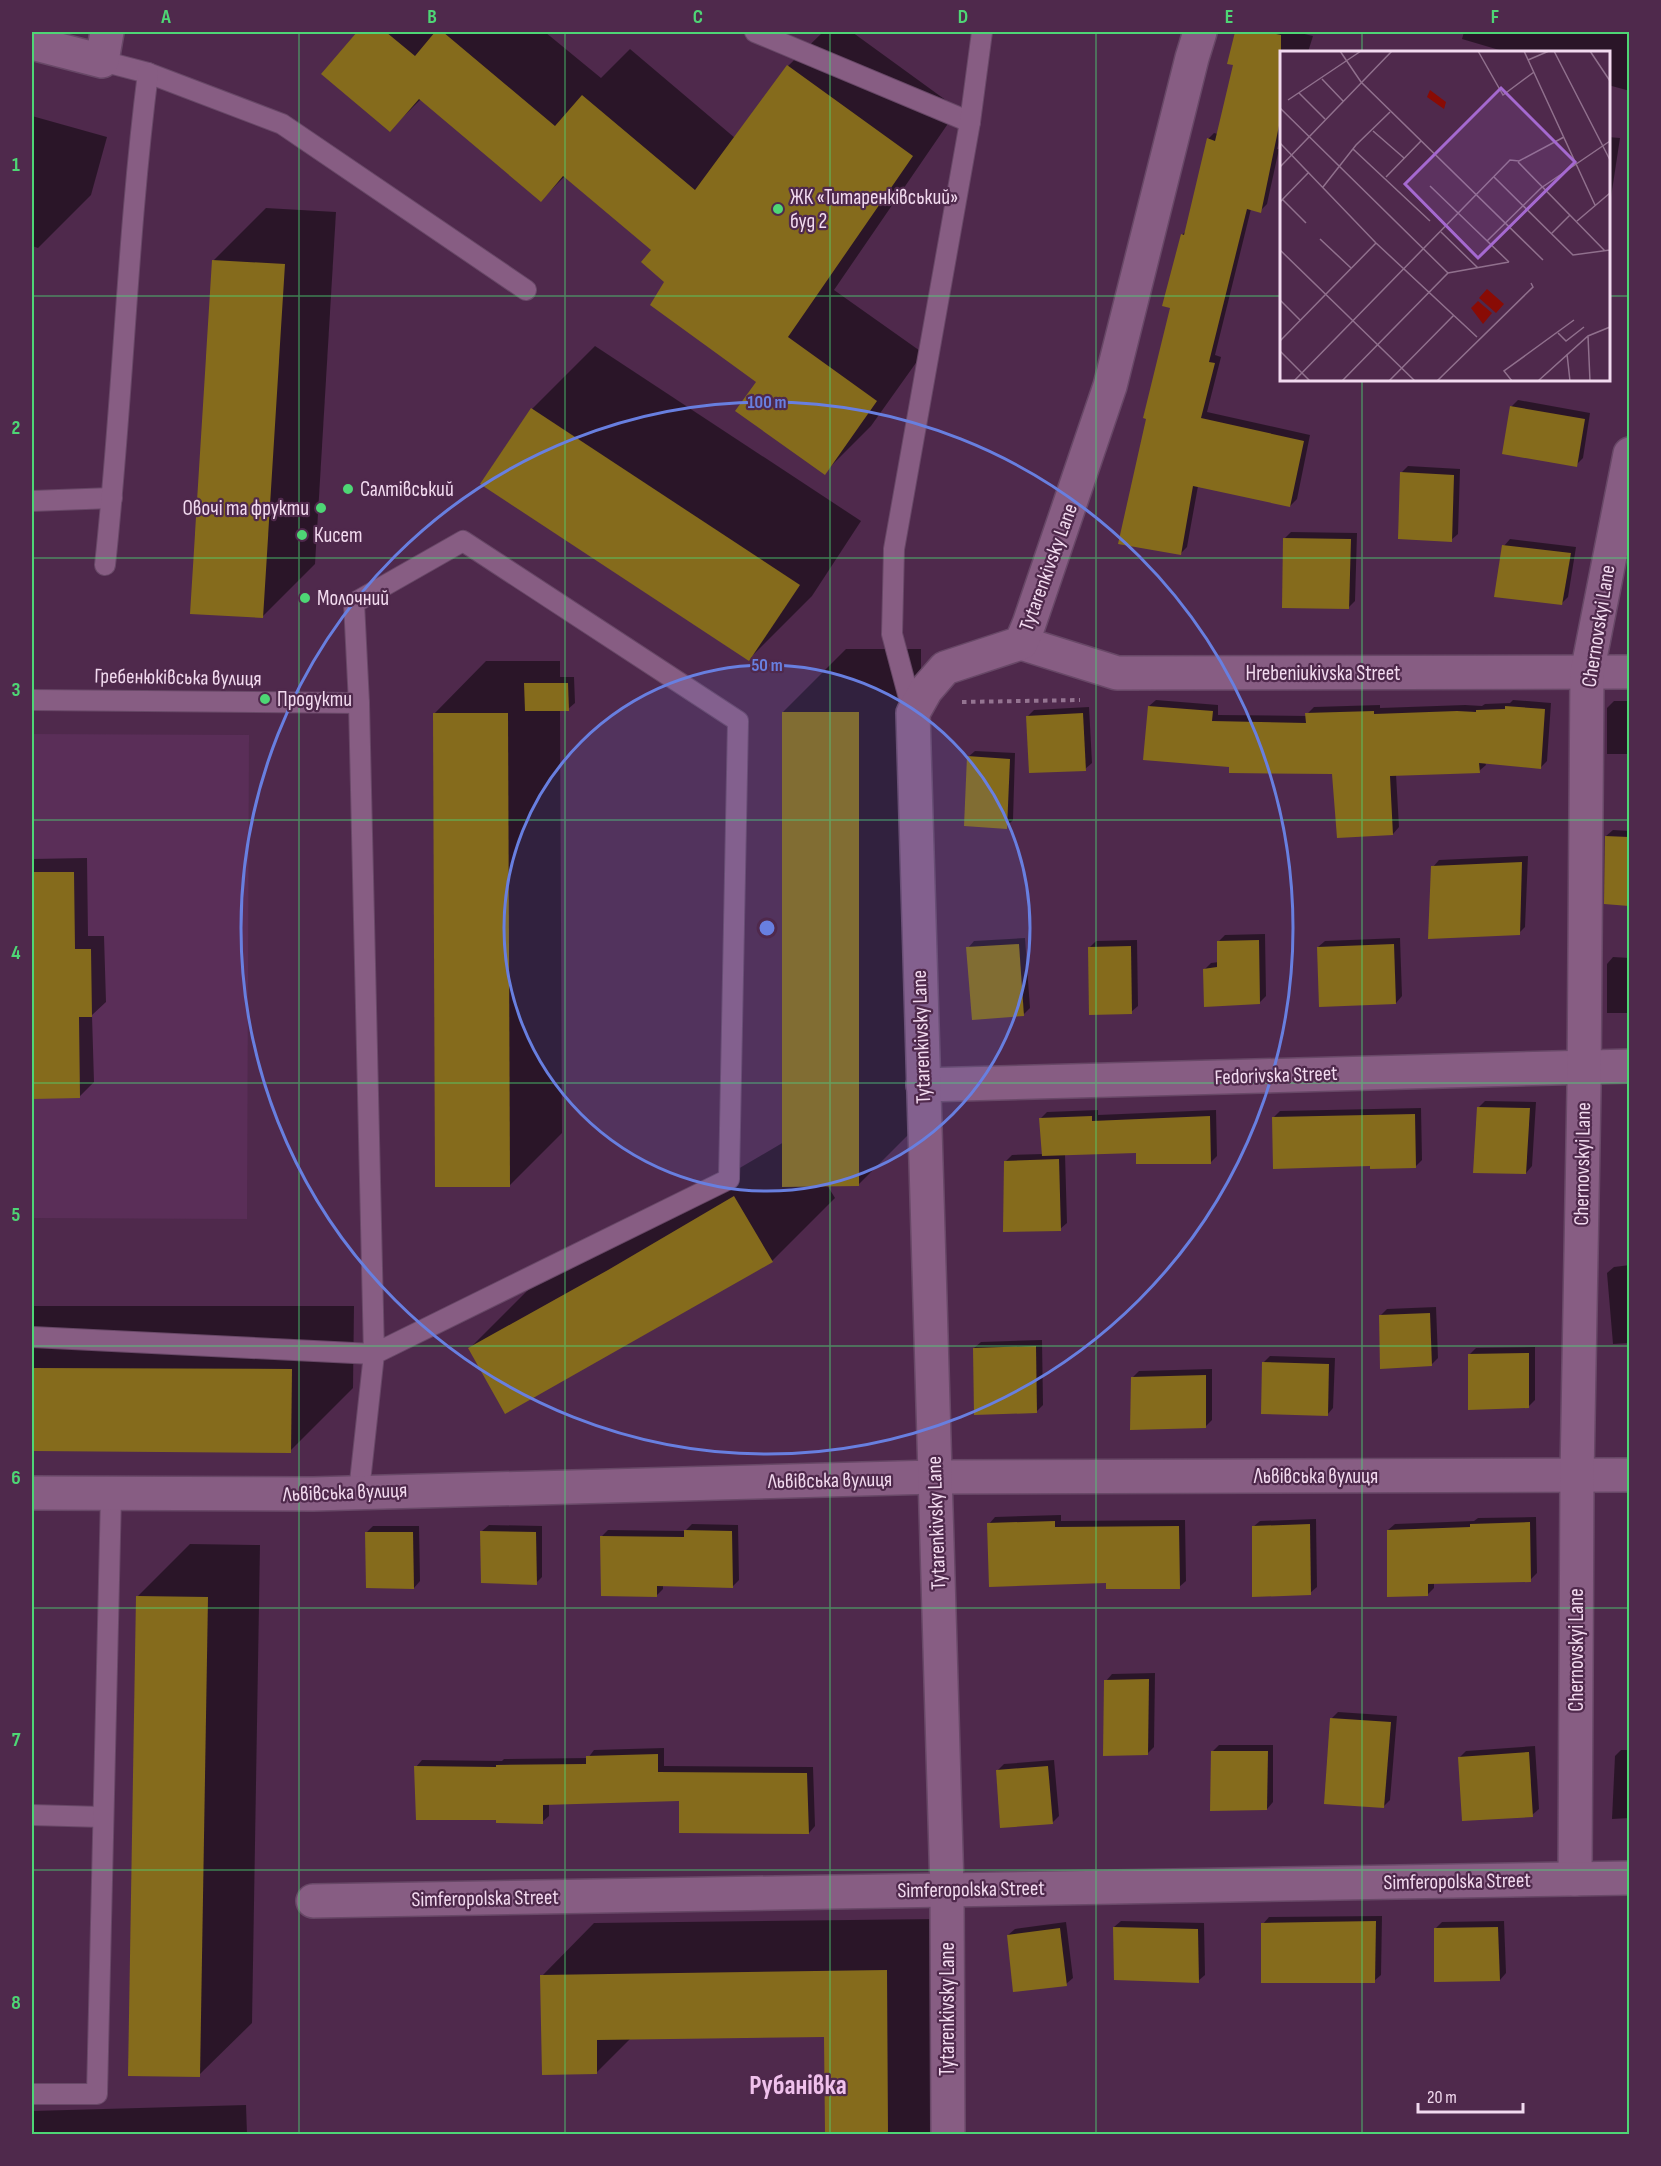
<svg xmlns="http://www.w3.org/2000/svg" width="1661" height="2166" viewBox="0 0 1661 2166" font-family="'Sofia Sans Condensed',sans-serif">
<rect width="100%" height="100%" fill="#4f294c"/>
<path fill="#5a2e58" d="M 32,734 L 249,735 L 247,1219 L 32,1218 Z"/>
<g fill="#0007">
<path d="M 359,32 L 545,32 L 601,78 L 630,49 L 735,138 L 788,66 L 823,32 L 852,32 L 958,109 L 834,290 L 923,353 L 871,426 L 824,473 L 758,382 L 666,282 L 653,249 L 565,176 L 541,200 L 421,99 L 390,130 L 323,74 Z"/>
<path d="M 1237,32 L 1296,32 L 1313,36 L 1308,52 L 1282,52 L 1282,132 L 1277,149 L 1279,149 L 1267,204 L 1260,211 L 1251,209 L 1215,355 L 1221,357 L 1207,412 L 1310,435 L 1297,499 L 1290,506 L 1198,486 L 1187,547 L 1180,554 L 1172,307 L 1182,235 L 1187,230 L 1208,139 L 1214,133 L 1218,134 L 1235,64 L 1229,63 Z"/>
<path d="M 1464,32 L 1630,32 L 1630,91 L 1608,85 L 1608,52 L 1506,52 L 1462,39 Z"/>
<path d="M 32,116 L 107,137 L 91,195 L 38,248 L 32,246 Z"/>
<path d="M 1608,137 L 1620,138 L 1608,217 Z"/>
<path d="M 266,208 L 336,212 L 315,564 L 262,617 L 214,260 Z"/>
<path d="M 595,346 L 861,521 L 812,596 L 749,659 L 532,409 Z"/>
<path d="M 1518,400 L 1590,413 L 1583,458 L 1576,465 L 1511,407 Z"/>
<path d="M 1408,466 L 1460,469 L 1458,534 L 1451,540 L 1402,472 Z"/>
<path d="M 1291,532 L 1357,533 L 1355,601 L 1349,607 L 1285,538 Z"/>
<path d="M 1510,539 L 1576,547 L 1568,597 L 1562,603 L 1504,546 Z"/>
<path d="M 846,649 L 921,649 L 921,1122 L 858,1185 L 827,1185 L 835,1198 L 772,1261 L 470,1348 L 533,1285 L 673,1207 L 784,1142 L 783,712 Z"/>
<path d="M 486,661 L 560,661 L 560,677 L 574,677 L 575,703 L 568,709 L 560,709 L 562,1133 L 510,1185 L 434,714 Z"/>
<path d="M 1156,700 L 1218,705 L 1218,715 L 1307,716 L 1307,714 L 1314,707 L 1380,705 L 1380,708 L 1465,705 L 1482,706 L 1485,704 L 1510,703 L 1513,700 L 1551,703 L 1547,761 L 1541,767 L 1485,762 L 1486,765 L 1479,771 L 1396,774 L 1399,827 L 1393,834 L 1334,773 L 1230,765 L 1149,706 Z"/>
<path d="M 1614,701 L 1630,701 L 1630,754 L 1607,754 L 1607,708 Z"/>
<path d="M 1089,707 L 1092,763 L 1085,769 L 1027,717 L 1034,710 Z"/>
<path d="M 975,751 L 1015,753 L 1013,820 L 1006,827 L 968,757 Z"/>
<path d="M 1613,830 L 1630,831 L 1630,904 L 1606,903 L 1606,836 Z"/>
<path d="M 1528,856 L 1525,927 L 1519,933 L 1433,867 L 1439,860 Z"/>
<path d="M 87,858 L 88,936 L 104,936 L 106,1002 L 92,1015 L 94,1082 L 80,1096 L 32,1097 L 32,859 Z"/>
<path d="M 1265,934 L 1266,996 L 1259,1003 L 1205,969 L 1211,963 L 1219,962 L 1218,942 L 1225,935 Z"/>
<path d="M 1025,938 L 1030,1008 L 1024,1014 L 968,948 L 974,941 Z"/>
<path d="M 1400,938 L 1402,996 L 1396,1003 L 1318,947 L 1325,941 Z"/>
<path d="M 1137,940 L 1138,1006 L 1131,1012 L 1089,948 L 1096,941 Z"/>
<path d="M 1613,957 L 1630,958 L 1630,1013 L 1607,1013 L 1607,964 Z"/>
<path d="M 1485,1101 L 1536,1102 L 1532,1166 L 1526,1173 L 1478,1108 Z"/>
<path d="M 1421,1108 L 1422,1160 L 1416,1166 L 1372,1165 L 1273,1118 L 1280,1111 Z"/>
<path d="M 1098,1110 L 1098,1115 L 1216,1110 L 1217,1156 L 1210,1163 L 1137,1152 L 1065,1154 L 1067,1223 L 1060,1229 L 1006,1161 L 1012,1155 L 1043,1154 L 1040,1119 L 1047,1112 Z"/>
<path d="M 1630,1265 L 1630,1343 L 1613,1344 L 1607,1273 L 1614,1267 Z"/>
<path d="M 32,1306 L 354,1306 L 353,1388 L 290,1451 L 32,1451 Z"/>
<path d="M 1436,1307 L 1438,1358 L 1431,1365 L 1380,1316 L 1387,1309 Z"/>
<path d="M 1042,1340 L 1043,1405 L 1036,1412 L 974,1348 L 981,1342 Z"/>
<path d="M 1535,1347 L 1535,1400 L 1528,1407 L 1469,1355 L 1476,1348 Z"/>
<path d="M 1270,1356 L 1335,1358 L 1333,1408 L 1327,1415 L 1263,1363 Z"/>
<path d="M 1212,1369 L 1212,1420 L 1205,1427 L 1132,1378 L 1139,1371 Z"/>
<path d="M 1061,1515 L 1061,1521 L 1185,1520 L 1186,1581 L 1179,1587 L 1107,1582 L 989,1524 L 995,1517 Z"/>
<path d="M 1536,1517 L 1537,1573 L 1530,1580 L 1434,1582 L 1434,1588 L 1428,1594 L 1388,1530 L 1395,1524 L 1474,1521 L 1478,1518 Z"/>
<path d="M 1316,1519 L 1317,1587 L 1310,1593 L 1253,1527 L 1260,1521 Z"/>
<path d="M 692,1524 L 738,1525 L 739,1580 L 732,1587 L 663,1585 L 663,1589 L 656,1596 L 602,1536 L 608,1530 L 685,1531 Z"/>
<path d="M 489,1525 L 542,1526 L 542,1577 L 536,1583 L 482,1531 Z"/>
<path d="M 373,1526 L 419,1526 L 420,1581 L 414,1588 L 367,1532 Z"/>
<path d="M 190,1544 L 260,1545 L 252,2023 L 199,2075 L 138,1596 Z"/>
<path d="M 1155,1673 L 1154,1747 L 1147,1754 L 1106,1681 L 1112,1674 Z"/>
<path d="M 1338,1712 L 1397,1716 L 1390,1800 L 1383,1807 L 1332,1718 Z"/>
<path d="M 1219,1745 L 1273,1745 L 1273,1802 L 1267,1809 L 1212,1752 Z"/>
<path d="M 1535,1746 L 1539,1809 L 1532,1815 L 1459,1758 L 1466,1751 Z"/>
<path d="M 664,1748 L 664,1766 L 813,1767 L 815,1826 L 809,1833 L 681,1799 L 549,1803 L 549,1816 L 542,1822 L 498,1819 L 416,1767 L 422,1760 L 502,1761 L 504,1759 L 588,1758 L 594,1750 Z"/>
<path d="M 1621,1750 L 1630,1750 L 1630,1818 L 1612,1819 L 1615,1756 Z"/>
<path d="M 1054,1760 L 1059,1816 L 1052,1823 L 998,1770 L 1004,1764 Z"/>
<path d="M 1382,1916 L 1381,1975 L 1374,1981 L 1263,1924 L 1269,1917 Z"/>
<path d="M 938,1919 L 941,2134 L 826,2134 L 825,2035 L 631,2038 L 596,2073 L 542,1976 L 594,1923 Z"/>
<path d="M 1121,1921 L 1204,1923 L 1205,1975 L 1198,1981 L 1114,1927 Z"/>
<path d="M 1504,1921 L 1506,1973 L 1500,1980 L 1435,1929 L 1442,1922 Z"/>
<path d="M 1066,1922 L 1073,1978 L 1066,1984 L 1008,1935 L 1015,1929 Z"/>
<path d="M 246,2105 L 247,2134 L 32,2134 L 32,2111 Z"/>
</g>
<g fill="#856b1c">
<path d="M 357,32 L 386,32 L 415,56 L 435,32 L 443,32 L 555,126 L 582,95 L 695,190 L 787,65 L 913,156 L 788,337 L 877,401 L 825,475 L 735,411 L 756,382 L 650,305 L 664,282 L 641,262 L 651,250 L 563,176 L 541,202 L 419,99 L 390,132 L 321,74 Z"/>
<path d="M 1235,32 L 1266,32 L 1281,35 L 1281,116 L 1261,213 L 1247,209 L 1209,362 L 1215,363 L 1201,418 L 1304,441 L 1290,507 L 1193,486 L 1181,555 L 1118,544 L 1146,419 L 1143,418 L 1170,308 L 1162,306 L 1181,234 L 1184,235 L 1207,138 L 1215,141 L 1233,65 L 1227,64 Z"/>
<path d="M 212,260 L 285,264 L 263,618 L 190,614 Z"/>
<path d="M 1510,406 L 1585,419 L 1577,467 L 1502,454 Z"/>
<path d="M 531,408 L 800,585 L 749,661 L 480,484 Z"/>
<path d="M 1400,472 L 1454,475 L 1452,542 L 1398,539 Z"/>
<path d="M 1283,538 L 1351,539 L 1349,609 L 1282,608 Z"/>
<path d="M 1502,545 L 1571,553 L 1562,605 L 1494,597 Z"/>
<path d="M 524,683 L 568,683 L 569,711 L 525,711 Z"/>
<path d="M 1148,706 L 1213,711 L 1212,721 L 1306,723 L 1305,713 L 1374,711 L 1374,714 L 1457,711 L 1476,712 L 1476,710 L 1505,709 L 1505,706 L 1545,709 L 1541,769 L 1479,763 L 1480,773 L 1390,776 L 1393,835 L 1337,838 L 1332,774 L 1229,773 L 1229,767 L 1143,760 Z"/>
<path d="M 782,712 L 859,712 L 859,1186 L 782,1187 Z"/>
<path d="M 433,713 L 508,713 L 510,1187 L 435,1187 Z"/>
<path d="M 1083,713 L 1086,771 L 1029,773 L 1026,716 Z"/>
<path d="M 967,756 L 1010,759 L 1007,829 L 964,826 Z"/>
<path d="M 1605,836 L 1629,837 L 1629,906 L 1604,904 Z"/>
<path d="M 1522,862 L 1520,935 L 1428,939 L 1431,866 Z"/>
<path d="M 32,872 L 74,872 L 75,949 L 91,949 L 92,1017 L 79,1017 L 80,1098 L 32,1099 Z"/>
<path d="M 1259,940 L 1260,1004 L 1204,1007 L 1203,969 L 1217,967 L 1217,941 Z"/>
<path d="M 1019,944 L 1024,1016 L 972,1020 L 966,947 Z"/>
<path d="M 1394,944 L 1396,1004 L 1319,1007 L 1317,947 Z"/>
<path d="M 1131,946 L 1132,1014 L 1089,1015 L 1088,947 Z"/>
<path d="M 1477,1107 L 1530,1108 L 1526,1174 L 1473,1173 Z"/>
<path d="M 1415,1114 L 1416,1168 L 1370,1169 L 1370,1166 L 1273,1169 L 1272,1117 Z"/>
<path d="M 1092,1116 L 1092,1121 L 1210,1116 L 1211,1164 L 1136,1164 L 1136,1153 L 1042,1156 L 1039,1118 Z"/>
<path d="M 1059,1159 L 1061,1231 L 1003,1232 L 1004,1161 Z"/>
<path d="M 734,1196 L 773,1262 L 505,1414 L 468,1348 L 608,1270 Z"/>
<path d="M 1430,1313 L 1432,1366 L 1380,1369 L 1379,1315 Z"/>
<path d="M 1036,1346 L 1037,1413 L 974,1415 L 973,1348 Z"/>
<path d="M 1529,1353 L 1529,1408 L 1468,1410 L 1468,1354 Z"/>
<path d="M 1262,1362 L 1329,1364 L 1328,1416 L 1261,1414 Z"/>
<path d="M 32,1368 L 292,1369 L 291,1453 L 32,1451 Z"/>
<path d="M 1206,1375 L 1206,1428 L 1130,1430 L 1131,1377 Z"/>
<path d="M 1055,1521 L 1055,1527 L 1179,1526 L 1180,1589 L 1106,1589 L 1106,1583 L 989,1587 L 987,1523 Z"/>
<path d="M 1530,1522 L 1531,1582 L 1428,1584 L 1428,1596 L 1387,1597 L 1387,1530 L 1470,1527 L 1470,1524 Z"/>
<path d="M 1310,1524 L 1311,1595 L 1252,1597 L 1252,1526 Z"/>
<path d="M 684,1530 L 732,1531 L 733,1588 L 657,1586 L 657,1597 L 601,1596 L 600,1536 L 684,1537 Z"/>
<path d="M 480,1531 L 536,1532 L 537,1585 L 481,1583 Z"/>
<path d="M 365,1532 L 413,1532 L 414,1589 L 366,1588 Z"/>
<path d="M 136,1596 L 208,1597 L 200,2077 L 128,2076 Z"/>
<path d="M 1149,1679 L 1148,1755 L 1103,1756 L 1104,1680 Z"/>
<path d="M 1330,1718 L 1391,1722 L 1384,1808 L 1324,1804 Z"/>
<path d="M 1211,1751 L 1268,1751 L 1267,1810 L 1210,1811 Z"/>
<path d="M 1529,1752 L 1533,1817 L 1462,1821 L 1458,1757 Z"/>
<path d="M 658,1754 L 658,1772 L 807,1773 L 809,1834 L 679,1833 L 679,1801 L 543,1805 L 543,1824 L 496,1823 L 496,1820 L 416,1820 L 414,1766 L 496,1767 L 496,1765 L 586,1764 L 586,1756 Z"/>
<path d="M 1048,1766 L 1053,1824 L 1000,1828 L 996,1770 Z"/>
<path d="M 1376,1921 L 1375,1983 L 1261,1983 L 1261,1923 Z"/>
<path d="M 1113,1927 L 1198,1929 L 1199,1983 L 1114,1980 Z"/>
<path d="M 1498,1927 L 1500,1981 L 1434,1982 L 1434,1928 Z"/>
<path d="M 1060,1928 L 1067,1986 L 1013,1992 L 1007,1935 Z"/>
<path d="M 887,1970 L 888,2134 L 825,2134 L 824,2037 L 597,2040 L 597,2074 L 542,2075 L 540,1975 Z"/>
</g>
<g fill="none" stroke-linecap="round" stroke-linejoin="round">
<g stroke="#684867" stroke-width="22">
<g id="service">
<path d="M 755,32 L 970,122"/>
<path d="M 102,61 L 148,73 L 282,124 L 526,290"/>
<path d="M 32,501 L 112,498"/>
<path d="M 105,565 C 123,401 127,237 148,73"/>
<path d="M 32,700 L 359,703"/>
<path d="M 913,713 L 892,634 L 894,549 L 970,122 L 982,32"/>
<path d="M 32,1337 L 374,1354 L 729,1179 L 738,721 L 463,541 L 354,603 L 359,703 L 374,1354 L 359,1491"/>
<path d="M 32,1815 L 102,1817"/>
<path d="M 32,2094 L 97,2094 L 111,1495"/>
</g>
</g>
<g stroke="#684867" stroke-width="36">
<g id="minor">
<path d="M 32,43 L 102,61 L 107,32"/>
<path d="M 1021,643 L 1117,673 L 1630,672"/>
<path d="M 923,1085 L 1630,1066"/>
<path d="M 32,1493 L 313,1494 L 934,1477 L 1630,1475"/>
<path d="M 1575,1879 L 1577,1476 L 1584,1088 L 1587,673 L 1630,454"/>
<path d="M 313,1901 L 1630,1878"/>
<path d="M 948,2134 L 947,1889 L 913,713 L 926,690 L 945,668 L 1021,643 L 1029,624 L 1110,386 L 1192,58 L 1200,32"/>
</g>
</g>
<path stroke="#947491" stroke-width="4" stroke-dasharray="4.5 4.5" stroke-linecap="butt" d="M 962,702 L 1080,700"/>
<use href="#service" stroke="#875d83" stroke-width="20"/>
<use href="#minor" stroke="#875d83" stroke-width="33"/>
</g>
<path fill="none" stroke="#4ed675" stroke-width="1.5" stroke-opacity="0.55" d="M 299,32 L 299,2134M 565,32 L 565,2134M 830,32 L 830,2134M 1096,32 L 1096,2134M 1362,32 L 1362,52M 32,296 L 1282,296M 1608,296 L 1630,296M 1362,380 L 1362,2134M 32,558 L 1630,558M 32,820 L 1630,820M 32,1083 L 1630,1083M 32,1346 L 1630,1346M 32,1608 L 1630,1608M 32,1870 L 1630,1870"/>
<circle cx="767" cy="928" r="263" fill="#687fe0" fill-opacity=".12"/>
<g fill="none" stroke="#687fe0" stroke-width="3">
<circle cx="767" cy="928" r="263"/>
<circle cx="767" cy="928" r="526"/>
</g>
<g fill="#4ed675" stroke="#4f294c" stroke-width="2">
<circle cx="778" cy="209" r="6"/>
<circle cx="348" cy="489" r="6"/>
<circle cx="321" cy="508" r="6"/>
<circle cx="302" cy="535" r="6"/>
<circle cx="305" cy="598" r="6"/>
<circle cx="265" cy="699" r="6"/>
</g>
<g text-anchor="middle" stroke-width="4.5" stroke-linejoin="round" paint-order="stroke">
<g font-size="21" fill="#f2daef" stroke="#4f294c" text-anchor="start">
<text x="790" y="204">ЖК «Титаренківський»<tspan x="790" dy="24">буд 2</tspan></text>
<text x="360" y="496">Салтівський</text>
<text x="309" y="515" text-anchor="end">Овочі та фрукти</text>
<text x="314" y="542">Кисет</text>
<text x="317" y="605">Молочний</text>
<text x="277" y="706">Продукти</text>
</g>
<g font-size="21" fill="#f2daef" stroke="#4f294c">
<text transform="translate(1048 567) rotate(-70)" y="7">Tytarenkivsky Lane</text>
<text transform="translate(1598 626) rotate(-81)" y="7">Chernovskyi Lane</text>
<text x="1323" y="680">Hrebeniukivska Street</text>
<text transform="translate(178 677) rotate(1)" y="7">Гребенюківська вулиця</text>
<text transform="translate(921 1037) rotate(-92)" y="7">Tytarenkivsky Lane</text>
<text transform="translate(1276 1075) rotate(-2)" y="7">Fedorivska Street</text>
<text transform="translate(1582 1164) rotate(-89)" y="7">Chernovskyi Lane</text>
<text x="1316" y="1483">Львівська вулиця</text>
<text transform="translate(830 1480) rotate(-1)" y="7">Львівська вулиця</text>
<text transform="translate(345 1492) rotate(-2)" y="7">Львівська вулиця</text>
<text transform="translate(936 1523) rotate(-92)" y="7">Tytarenkivsky Lane</text>
<text transform="translate(1576 1650) rotate(-90)" y="7">Chernovskyi Lane</text>
<text transform="translate(1457 1881) rotate(-1)" y="7">Simferopolska Street</text>
<text transform="translate(971 1889) rotate(-1)" y="7">Simferopolska Street</text>
<text transform="translate(485 1898) rotate(-1)" y="7">Simferopolska Street</text>
<text transform="translate(947 2009) rotate(-90)" y="7">Tytarenkivsky Lane</text>
</g>
<g font-size="27" font-weight="bold" fill="#f0c1ec" stroke="#4f294c">
<text x="798" y="2094">Рубанівка</text>
</g>
</g>
<g transform="translate(1280 51)">
<rect width="330" height="330" fill="#4f294c"/>
<path d="M 150,39 L 166,51 L 164,58 L 147,46 ZM 207,238 L 224,253 L 216,262 L 199,247 ZM 198,250 L 212,262 L 203,273 L 191,257 Z" fill="#890b05"/>
<path fill="none" stroke="#90708d" stroke-width="1.5" d="M 60,0 L 81,31 L 263,209M 198,0 L 223,44 L 254,21M 244,0 L 315,154M 274,0 L 330,109M 310,0 L 330,30M 248,9 L 269,0M 42,28 L 63,50M 19,42 L 45,68M 8,49 L 81,0M 0,57 L 168,222M 93,80 L 124,107M 0,92 L 96,192 L 197,286M 73,98 L 150,170M 238,111 L 325,200M 0,116 L 112,0M 106,126 L 141,90M 214,126 L 293,204 L 330,199M 150,135 L 229,211M 43,136 L 76,94 L 110,61M 2,148 L 26,172M 0,151 L 29,121M 297,170 L 330,142M 161,181 L 198,217M 272,182 L 290,164M 40,188 L 71,217M 207,190 L 261,137 L 330,90M 0,199 L 135,330M 0,249 L 20,269M 278,282 L 286,290 L 304,276M 308,285 L 310,330M 0,290 L 96,192M 0,300 L 30,330M 287,303 L 290,330M 14,330 L 230,109 L 239,110 L 284,86M 62,330 L 168,222 L 229,211M 109,330 L 174,264M 157,330 L 253,236 L 251,232M 232,330 L 224,320 L 294,269M 258,330 L 308,285 L 330,276"/>
<path fill="#a569d0" fill-opacity="0.15" stroke="#a569d0" stroke-width="3" d="M 221,37 L 295,111 L 198,207 L 125,133 Z"/>
<rect width="330" height="330" fill="none" stroke="#f2daef" stroke-width="3"/>
</g>
<circle cx="767" cy="928" r="9" fill="#687fe0" stroke="#4f294c" stroke-width="3"/>
<g font-size="18" text-anchor="middle" font-weight="bold" fill="#687fe0" stroke="#4f294c" stroke-width="4.5" stroke-linejoin="round" paint-order="stroke">
<text x="767" y="408">100 m</text>
<text x="767" y="671">50 m</text>
</g>
<rect width="1661" height="2166" fill="none" stroke="#4f294c" stroke-width="66"/>
<path d="M1418 2103v9h105v-9" fill="none" stroke="#f2daef" stroke-width="3"/>
<text x="1427" y="2103" font-size="18" fill="#f2daef" stroke="#4f294c" stroke-width="4.5" paint-order="stroke">20 m</text>
<rect x="33" y="33" width="1595" height="2100" fill="none" stroke="#4ed675" stroke-width="2"/>
<g font-size="20" text-anchor="middle" font-weight="bold" fill="#4ed675">
<text x="166" y="23">A</text>
<text x="432" y="23">B</text>
<text x="698" y="23">C</text>
<text x="963" y="23">D</text>
<text x="1229" y="23">E</text>
<text x="1495" y="23">F</text>
<text x="16" y="171">1</text>
<text x="16" y="434">2</text>
<text x="16" y="696">3</text>
<text x="16" y="959">4</text>
<text x="16" y="1221">5</text>
<text x="16" y="1484">6</text>
<text x="16" y="1746">7</text>
<text x="16" y="2009">8</text>
</g>
</svg>
